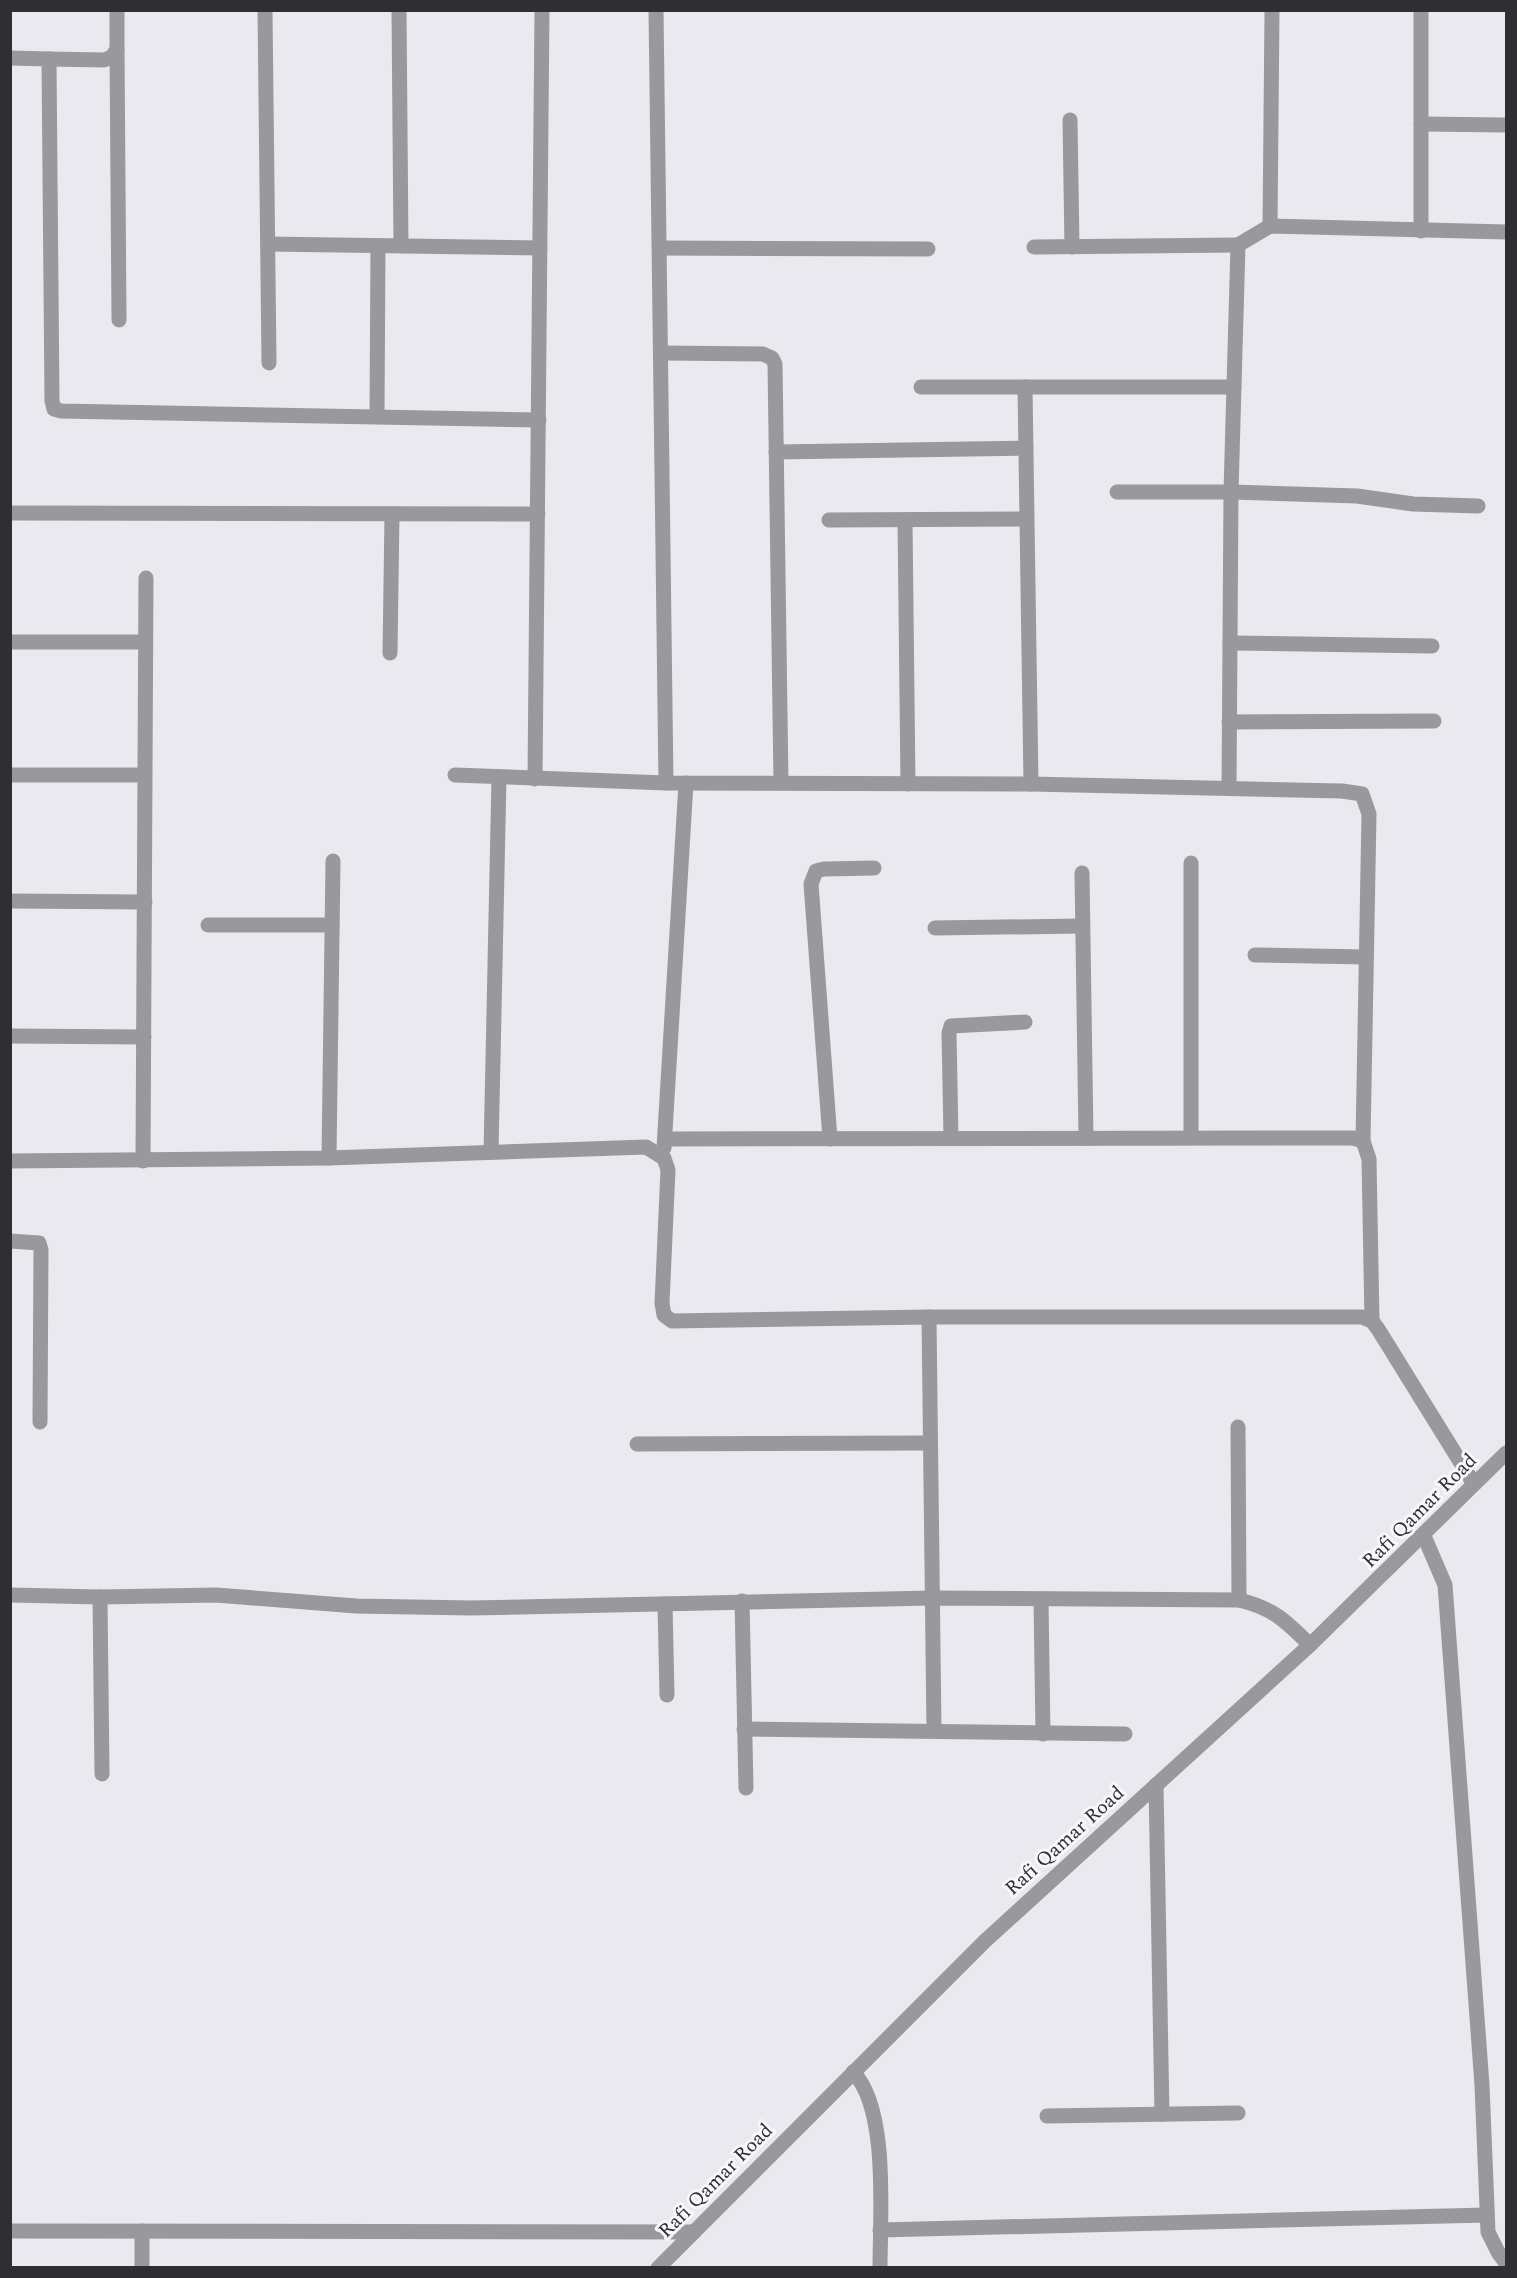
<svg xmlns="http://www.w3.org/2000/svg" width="1517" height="2278" viewBox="0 0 1517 2278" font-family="Spectral,serif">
<rect width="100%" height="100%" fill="#eae9ef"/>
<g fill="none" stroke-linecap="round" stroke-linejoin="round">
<g stroke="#99999c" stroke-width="15">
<path d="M 265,10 L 269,363"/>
<path d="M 399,10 L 401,246"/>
<path d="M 656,10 L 666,783"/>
<path d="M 1421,10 L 1421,231"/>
<path d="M 117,49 L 119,320"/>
<path d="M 10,58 L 49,59 L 52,401 L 54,409 L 61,411 L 539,420"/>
<path d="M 49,59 L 104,60 L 112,57 L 117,49 L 117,10"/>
<path d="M 1070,120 L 1072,247"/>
<path d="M 1421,124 L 1506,125"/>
<path d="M 268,244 L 540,248"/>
<path d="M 1034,247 L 1238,245"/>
<path d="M 660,248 L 928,249"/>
<path d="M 662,353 L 763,354 L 772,358 L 775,364 L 781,783"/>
<path d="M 921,387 L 1234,387"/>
<path d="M 1025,387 L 1031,784"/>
<path d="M 377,416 L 378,246"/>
<path d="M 776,452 L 1026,448"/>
<path d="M 1117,492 L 1231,492 L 1357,496 L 1413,504 L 1478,506"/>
<path d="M 10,513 L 538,514"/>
<path d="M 829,520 L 1026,519"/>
<path d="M 905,520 L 908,784"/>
<path d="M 10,642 L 145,642"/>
<path d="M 1230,643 L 1432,646"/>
<path d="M 390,653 L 392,514"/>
<path d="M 1229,722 L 1434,721"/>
<path d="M 10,775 L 144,775"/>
<path d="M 455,775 L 666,783 L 1031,784 L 1342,791 L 1362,794 L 1369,814 L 1363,1141"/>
<path d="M 535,779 L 542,10"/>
<path d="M 1229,788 L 1231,492 L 1238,245 L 1270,226 L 1506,232"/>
<path d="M 1082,873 L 1086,1138"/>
<path d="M 10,901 L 145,902"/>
<path d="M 208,925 L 332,925"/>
<path d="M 935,928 L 1082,926"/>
<path d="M 1255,955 L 1366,957"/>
<path d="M 10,1036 L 144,1037"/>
<path d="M 1191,1137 L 1191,863"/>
<path d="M 951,1138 L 949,1033 L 951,1026 L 1025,1022"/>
<path d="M 665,1139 L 1353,1138 L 1363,1141 L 1369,1159 L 1372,1321"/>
<path d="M 830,1139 L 811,884 L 816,871 L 824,869 L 874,868"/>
<path d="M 664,1148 L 686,783"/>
<path d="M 491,1152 L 499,778"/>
<path d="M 329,1158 L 333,861"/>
<path d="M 10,1161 L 329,1158 L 646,1147 L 664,1158 L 668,1170 L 662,1303 L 664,1315 L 672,1321 L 929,1317 L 1362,1317 L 1372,1321 L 1378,1329 L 1474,1484"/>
<path d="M 143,1161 L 146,578"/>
<path d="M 10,1241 L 39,1243 L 41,1250 L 40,1422"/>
<path d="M 929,1317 L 934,1731"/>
<path d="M 1238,1427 L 1239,1600"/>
<path d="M 637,1444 L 930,1443"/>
<path d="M 1424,1536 L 1445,1585 L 1482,2085 L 1488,2232 L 1498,2252 L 1506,2263"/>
<path d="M 10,1595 L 100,1597 L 216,1595 L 356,1606 L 471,1608 L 931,1598 L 1239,1600 C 1273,1608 1286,1621 1310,1645"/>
<path d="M 100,1597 L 102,1774"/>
<path d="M 1041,1599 L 1043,1734"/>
<path d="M 742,1601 L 746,1788"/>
<path d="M 665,1604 L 667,1695"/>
<path d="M 744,1729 L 1125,1734"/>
<path d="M 1156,1785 L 1162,2114"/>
<path d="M 853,2072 C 889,2108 880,2217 880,2268"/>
<path d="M 1047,2116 L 1238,2113"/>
<path d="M 880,2230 L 1487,2215"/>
<path d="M 10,2231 L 694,2232"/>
<path d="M 142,2268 L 142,2231"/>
</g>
<g stroke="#99999c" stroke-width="15">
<path d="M 1270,226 L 1272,10"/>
<path d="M 658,2268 L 985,1941 L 1310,1645 L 1506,1453"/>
</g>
</g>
<g text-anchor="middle" stroke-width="6" stroke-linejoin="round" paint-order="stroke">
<g font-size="20" fill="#2f2e31" stroke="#f7f6fc">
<text transform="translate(1419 1510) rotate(-45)" y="7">Rafi Qamar Road</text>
<text transform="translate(1064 1840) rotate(-42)" y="7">Rafi Qamar Road</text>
<text transform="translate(715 2180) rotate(-45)" y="7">Rafi Qamar Road</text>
</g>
</g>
<rect width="1517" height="2278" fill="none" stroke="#2f2e31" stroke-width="24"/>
</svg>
